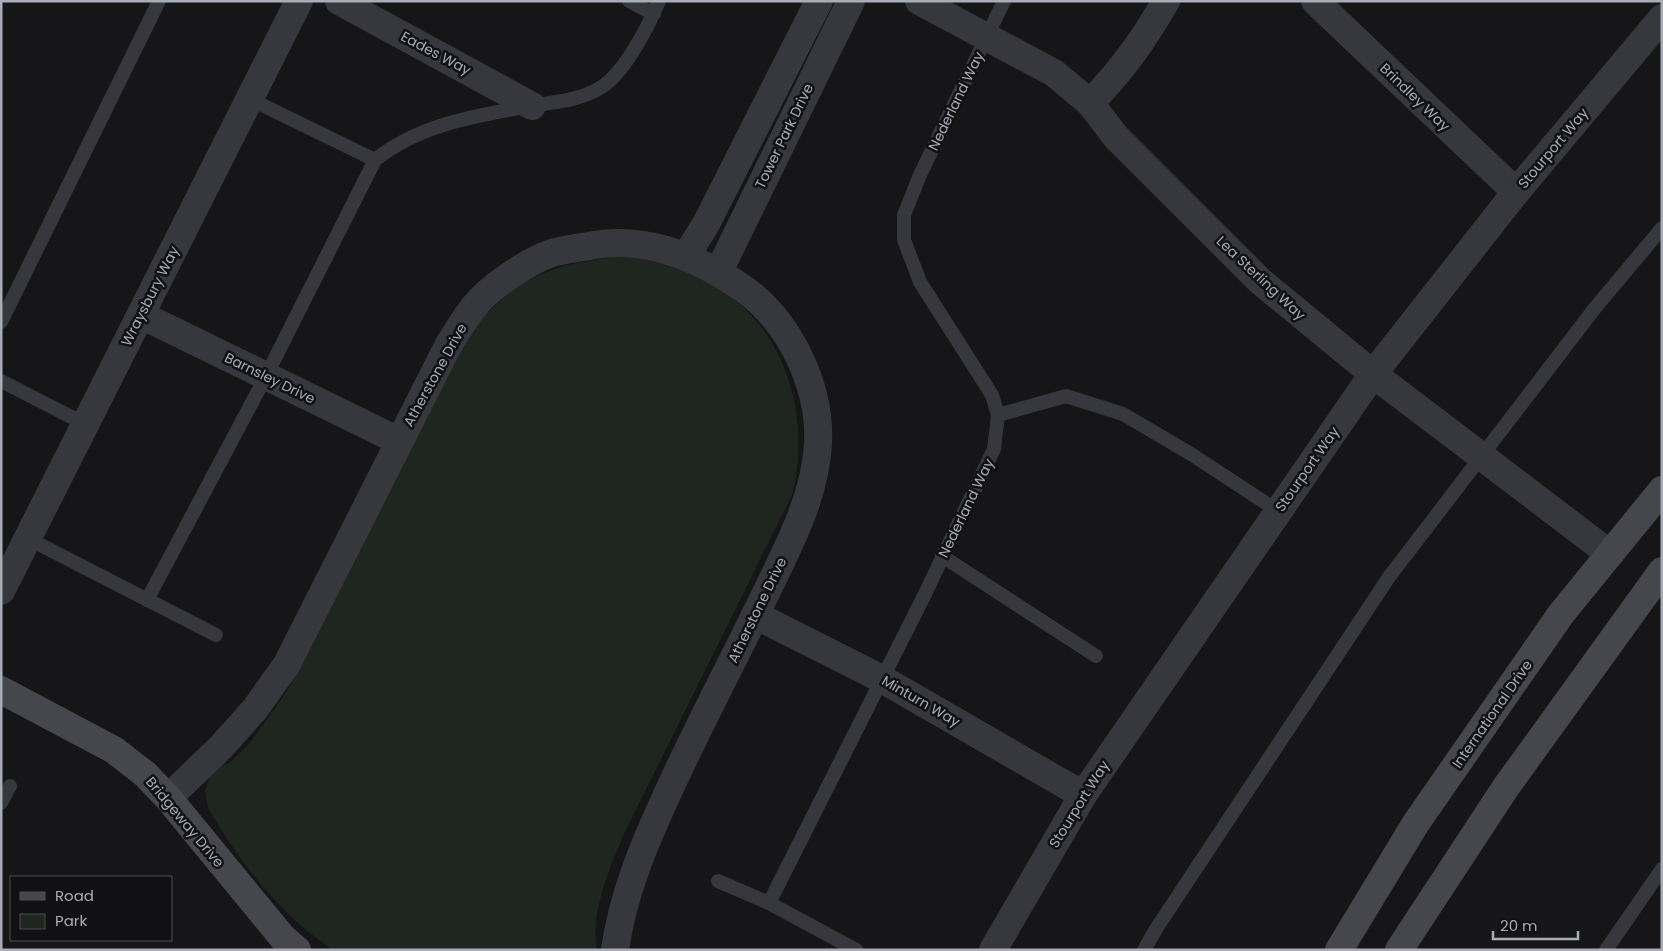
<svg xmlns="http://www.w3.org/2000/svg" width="1663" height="951" viewBox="0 0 1663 951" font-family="Poppins,sans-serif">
<rect width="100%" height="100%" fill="#161618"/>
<path fill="#1e261f" d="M 613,257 C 628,258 643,258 658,261 C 766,287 816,389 793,493 L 623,836 C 609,871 590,912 597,950 L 333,950 C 278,913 241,864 208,808 L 205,791 L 210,775 L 216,768 L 232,761 L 249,744 L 287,691 L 444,377 L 477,322 L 517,286 L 539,275 L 566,265 Z"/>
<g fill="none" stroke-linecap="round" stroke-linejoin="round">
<g stroke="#37383d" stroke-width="14">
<path d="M 629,1 L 654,14"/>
<path d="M 250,99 L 375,160"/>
<path d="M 1,322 L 159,1"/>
<path d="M 1,381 L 85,424"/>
<path d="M 998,415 L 1066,396 L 1123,414 L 1191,454 L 1278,511"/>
<path d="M 27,538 L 216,635"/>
<path d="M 942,556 L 1096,656"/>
<path d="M 147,600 L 266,376 L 375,160 C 420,124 475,116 530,106 C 554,102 578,101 600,88 C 624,74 648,27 659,1"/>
<path d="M 1,803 L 10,786"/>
<path d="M 718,881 L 769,903 L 856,950"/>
<path d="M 769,903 L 924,596 L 994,449 L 998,415 L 992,395 L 920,282 L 904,240 L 904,215 L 920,175 L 1004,1"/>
<path d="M 1144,950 L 1156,929 L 1389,577 L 1595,308 L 1662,228"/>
<path d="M 1606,950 L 1662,869"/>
</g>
<g stroke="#37383d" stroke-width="28">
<path d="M 339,1 L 532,106"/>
<path d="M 919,1 L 1054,73 L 1090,103 L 1116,137 L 1260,281 L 1373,374 L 1610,554"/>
<path d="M 1315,1 L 1516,192"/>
<path d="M 1090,103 C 1122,70 1143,41 1166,1"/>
<path d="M 686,256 L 706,224 L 819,1"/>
<path d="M 719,271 L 851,1"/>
<path d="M 141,315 L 399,441"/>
<path d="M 1,591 L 299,1"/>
<path d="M 755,615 L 882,679 L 1083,795"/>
<path d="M 168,798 L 221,747 L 255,709 L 287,664 L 449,344 C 457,332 464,319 473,308 C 488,288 528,261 552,253 C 565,249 580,248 594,245 C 648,236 701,259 744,289 C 790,322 821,387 818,444 C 815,498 788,547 765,595 C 734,659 700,723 670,788 C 646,840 623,892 615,950"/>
<path d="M 993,950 L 1083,795 L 1373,374 L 1516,192 L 1662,18"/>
</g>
<g stroke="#45474d" stroke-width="28">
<path d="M 1,690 L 114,750 L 145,774 L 168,798 L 283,938 L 297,950"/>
<path d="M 1339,950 L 1416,823 L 1561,614 L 1662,490"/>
<path d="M 1399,950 L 1506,787 L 1662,571"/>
</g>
</g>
<g text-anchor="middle" stroke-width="5" stroke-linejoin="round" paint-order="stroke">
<g font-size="14" fill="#a8adb8" stroke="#111113">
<text transform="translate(436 53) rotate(28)" y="5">Eades Way</text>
<text transform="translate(1415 97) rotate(44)" y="5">Brindley Way</text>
<text transform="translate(956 101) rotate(-64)" y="5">Nederland Way</text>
<text transform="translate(784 136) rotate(-64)" y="5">Tower Park Drive</text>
<text transform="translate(1553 148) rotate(-50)" y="5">Stourport Way</text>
<text transform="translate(1261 278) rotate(43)" y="5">Lea Sterling Way</text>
<text transform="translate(150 296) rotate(-63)" y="5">Wraysbury Way</text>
<text transform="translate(435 375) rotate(-61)" y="5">Atherstone Drive</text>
<text transform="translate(270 378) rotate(26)" y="5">Barnsley Drive</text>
<text transform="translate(1307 469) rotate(-55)" y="5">Stourport Way</text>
<text transform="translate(966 508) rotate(-64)" y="5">Nederland Way</text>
<text transform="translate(757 610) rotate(-64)" y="5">Atherstone Drive</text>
<text transform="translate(921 701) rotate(30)" y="5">Minturn Way</text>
<text transform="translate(1492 714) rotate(-55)" y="5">International Drive</text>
<text transform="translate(1079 804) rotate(-58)" y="5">Stourport Way</text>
<text transform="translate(185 822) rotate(50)" y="5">Bridgeway Drive</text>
</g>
</g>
<rect width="1663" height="951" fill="none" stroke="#a8adb8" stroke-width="5"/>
<rect x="10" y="876" width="162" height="65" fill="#111113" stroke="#4d4f55"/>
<rect x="20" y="892" width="25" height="8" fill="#45474d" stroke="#4d4f55"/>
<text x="55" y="901" font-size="15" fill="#a8adb8">Road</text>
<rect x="20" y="914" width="25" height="15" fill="#1e261f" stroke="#4d4f55"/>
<text x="55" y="926" font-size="15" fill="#a8adb8">Park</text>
<path d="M1493 931v8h85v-8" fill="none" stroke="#a8adb8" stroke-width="2.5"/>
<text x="1500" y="931" font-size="15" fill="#a8adb8" stroke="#111113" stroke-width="4" paint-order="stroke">20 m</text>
</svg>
